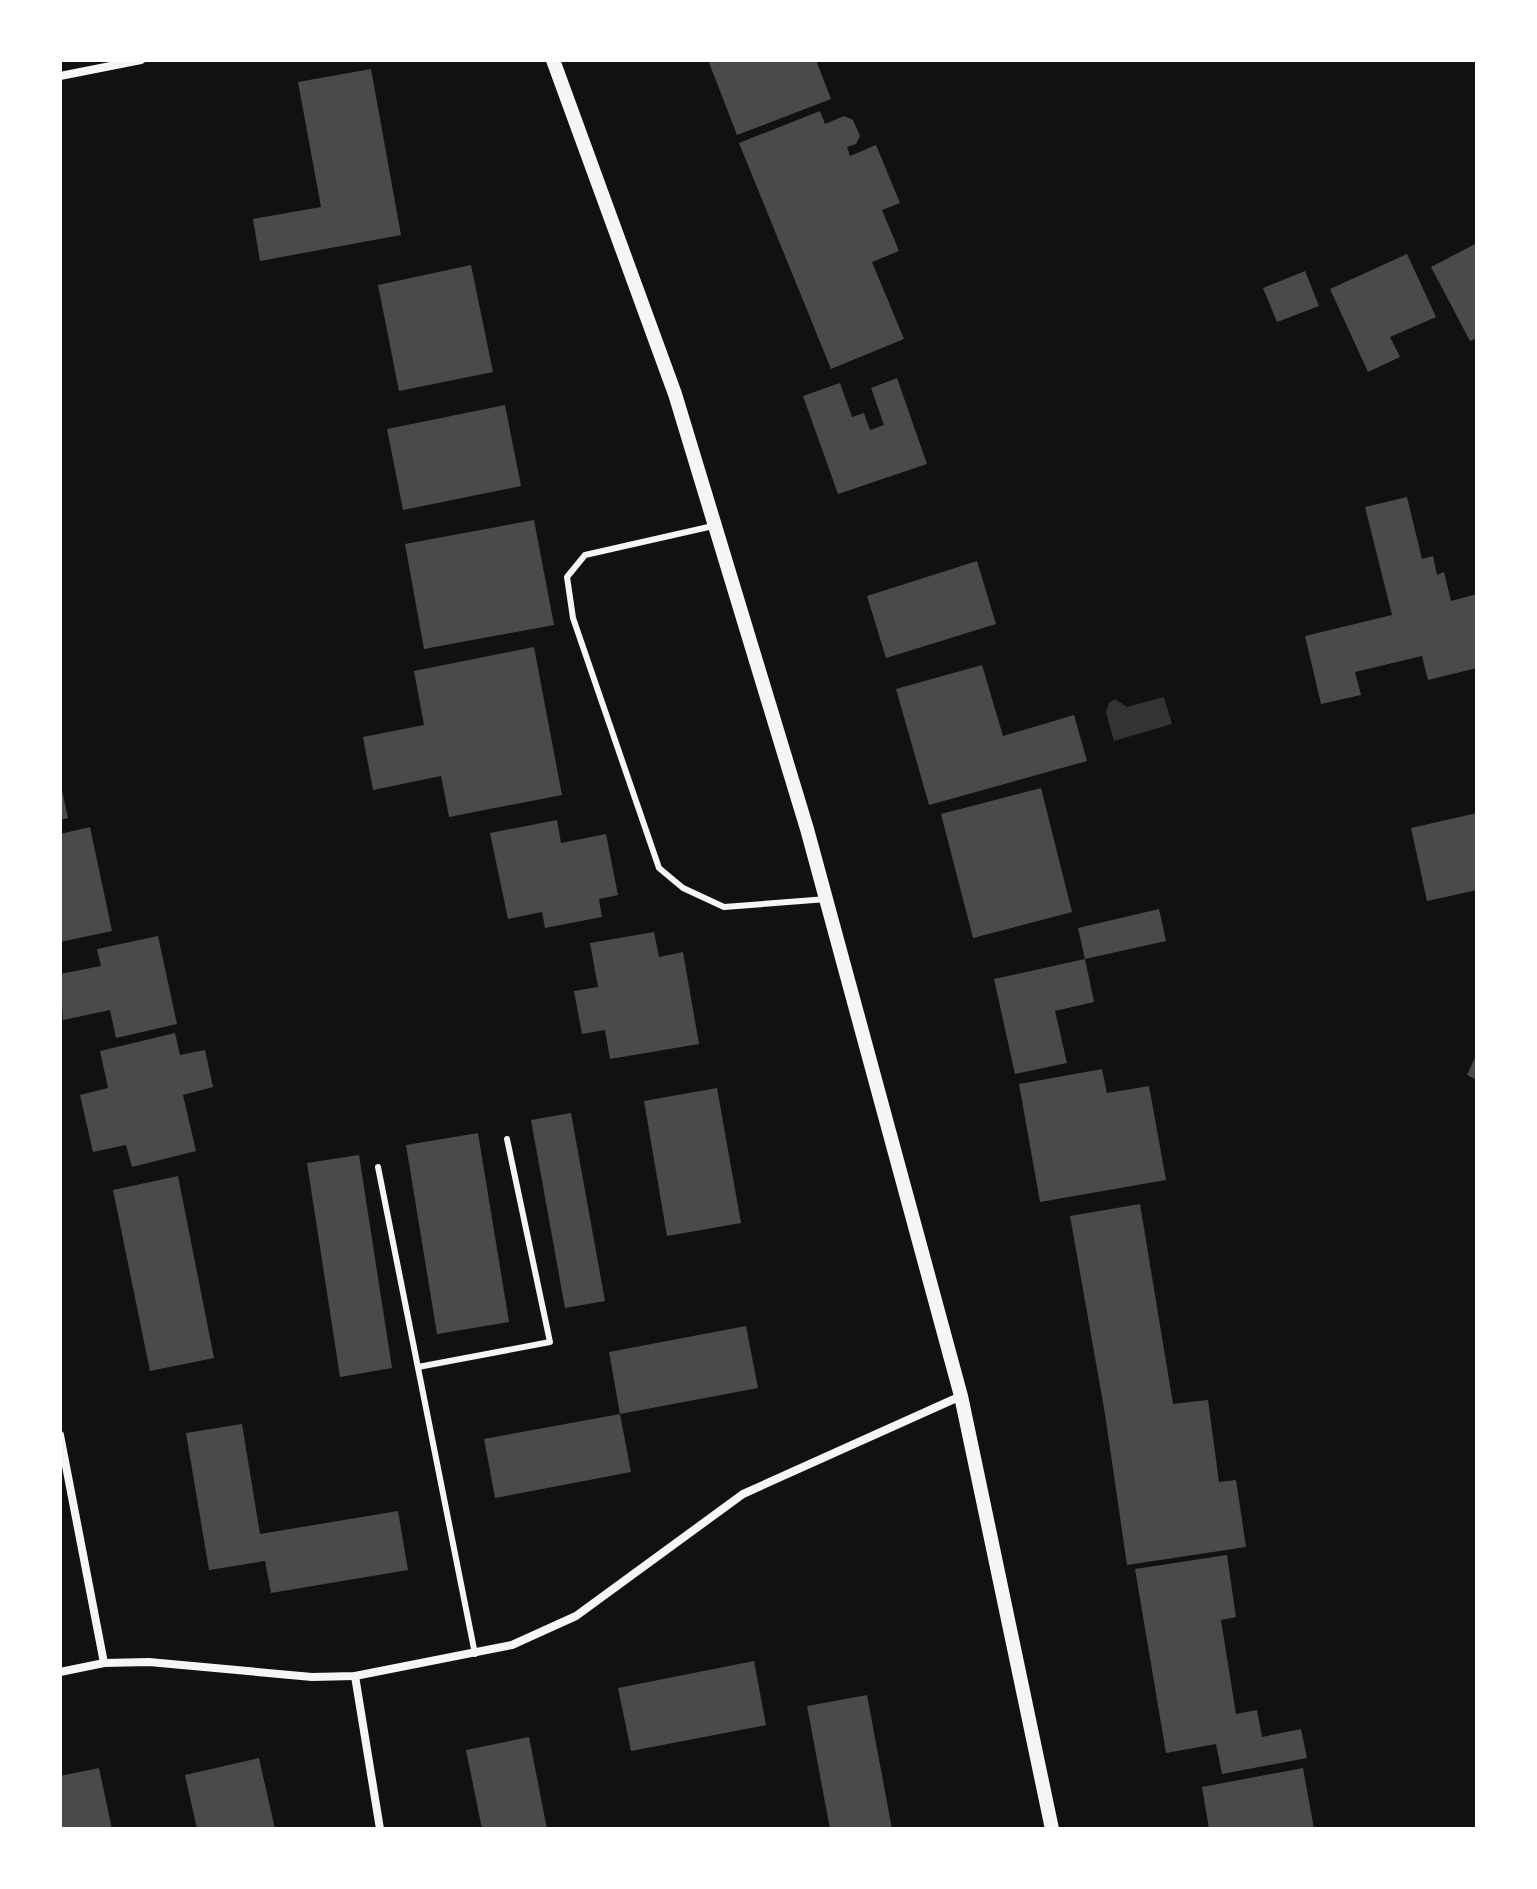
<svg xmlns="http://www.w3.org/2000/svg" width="1537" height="1889" viewBox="0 0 1537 1889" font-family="Raleway,sans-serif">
<rect width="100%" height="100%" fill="#111"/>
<path fill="#333" d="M 1164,697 L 1172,724 L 1114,741 L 1106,712 L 1109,703 L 1115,699 L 1127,707 Z"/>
<g fill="#4a4a4a">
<path d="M 708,60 L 816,60 L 831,99 L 737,135 Z"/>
<path d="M 371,69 L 401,235 L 260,261 L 253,219 L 321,207 L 298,82 Z"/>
<path d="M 820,111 L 825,124 L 844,116 L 853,120 L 860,136 L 856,144 L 847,147 L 850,156 L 876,145 L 900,203 L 882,210 L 899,251 L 872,262 L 904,339 L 831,369 L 739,143 Z"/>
<path d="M 1477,243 L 1477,338 L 1470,341 L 1431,267 Z"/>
<path d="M 1407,254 L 1436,317 L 1390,337 L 1400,357 L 1368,372 L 1330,289 Z"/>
<path d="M 471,265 L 493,372 L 399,391 L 378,285 Z"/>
<path d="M 1305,271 L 1319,306 L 1277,322 L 1263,288 Z"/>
<path d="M 897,378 L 927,464 L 838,494 L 803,396 L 840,383 L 852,417 L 864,413 L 870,430 L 884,425 L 871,388 Z"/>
<path d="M 505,405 L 521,486 L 403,510 L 387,429 Z"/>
<path d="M 1407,497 L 1422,559 L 1433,556 L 1437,575 L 1444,572 L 1451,601 L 1477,594 L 1477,668 L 1428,680 L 1422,656 L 1355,672 L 1361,695 L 1321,704 L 1305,636 L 1392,615 L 1365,507 Z"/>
<path d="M 534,520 L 554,625 L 424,649 L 405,544 Z"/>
<path d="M 977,561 L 996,624 L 886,658 L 867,596 Z"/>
<path d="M 534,647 L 562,795 L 449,817 L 441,776 L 373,790 L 363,737 L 424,725 L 414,671 Z"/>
<path d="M 982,665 L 1003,736 L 1074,715 L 1087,761 L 929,805 L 896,689 Z"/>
<path d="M 60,781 L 68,818 L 60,820 Z"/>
<path d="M 1041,788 L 1072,912 L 973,938 L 941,814 Z"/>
<path d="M 1477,813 L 1477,890 L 1427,901 L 1411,828 Z"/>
<path d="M 557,820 L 561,843 L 606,834 L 618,895 L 599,899 L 602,917 L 545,928 L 542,912 L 508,919 L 490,833 Z"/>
<path d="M 90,827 L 112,931 L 60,942 L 60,834 Z"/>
<path d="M 1159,909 L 1166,941 L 1085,959 L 1078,928 Z"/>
<path d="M 654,932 L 659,957 L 683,952 L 699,1044 L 610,1059 L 605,1030 L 582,1034 L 574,991 L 598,987 L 590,943 Z"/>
<path d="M 158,936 L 177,1024 L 116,1038 L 110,1010 L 63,1020 L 60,974 L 101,966 L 97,949 Z"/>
<path d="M 1085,959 L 1094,1002 L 1055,1011 L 1067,1063 L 1015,1074 L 994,979 Z"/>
<path d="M 175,1033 L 180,1055 L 205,1050 L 213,1087 L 183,1095 L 196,1151 L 132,1167 L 126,1145 L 93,1152 L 80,1095 L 108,1088 L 100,1051 Z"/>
<path d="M 1477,1053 L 1477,1080 L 1467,1075 Z"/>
<path d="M 1102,1069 L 1107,1093 L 1149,1086 L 1166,1180 L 1040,1202 L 1019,1084 Z"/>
<path d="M 717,1088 L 741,1223 L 667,1236 L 644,1101 Z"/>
<path d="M 571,1113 L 605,1301 L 565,1308 L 531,1120 Z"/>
<path d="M 478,1133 L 509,1322 L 437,1334 L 406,1145 Z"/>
<path d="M 359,1155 L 392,1368 L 340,1377 L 307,1163 Z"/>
<path d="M 178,1176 L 214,1358 L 150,1371 L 113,1190 Z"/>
<path d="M 1140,1204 L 1173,1404 L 1208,1400 L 1219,1482 L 1236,1480 L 1246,1547 L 1127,1565 L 1105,1414 L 1070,1216 Z"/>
<path d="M 746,1326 L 758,1388 L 620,1414 L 631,1472 L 495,1498 L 484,1439 L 620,1414 L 609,1352 Z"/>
<path d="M 242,1424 L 260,1534 L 398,1511 L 408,1570 L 271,1593 L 265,1561 L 209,1570 L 186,1433 Z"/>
<path d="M 1227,1555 L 1236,1617 L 1221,1620 L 1236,1714 L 1257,1710 L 1262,1737 L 1301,1729 L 1307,1758 L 1222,1774 L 1216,1744 L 1166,1753 L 1135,1569 Z"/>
<path d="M 754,1661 L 766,1725 L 631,1751 L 618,1688 Z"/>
<path d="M 867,1695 L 892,1829 L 830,1829 L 807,1706 Z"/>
<path d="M 529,1737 L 547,1829 L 482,1829 L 466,1750 Z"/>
<path d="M 259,1758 L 275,1829 L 197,1829 L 185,1775 Z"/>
<path d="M 99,1768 L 112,1829 L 60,1829 L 60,1776 Z"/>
<path d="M 1303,1768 L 1314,1829 L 1209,1829 L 1202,1787 Z"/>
</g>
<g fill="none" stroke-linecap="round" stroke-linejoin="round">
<g stroke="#f5f5f5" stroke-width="6">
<path d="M 713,526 L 585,555 L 567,577 L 573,618 L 659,868 L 683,888 L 724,907 L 827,899"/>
<path d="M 378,1167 L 475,1654"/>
<path d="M 418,1367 L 550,1342 L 507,1139"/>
</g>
<g stroke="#f5f5f5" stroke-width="8">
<path d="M 60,76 L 141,60"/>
<path d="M 60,1435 L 104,1663"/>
<path d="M 60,1672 L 104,1663 L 149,1662 L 312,1677 L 355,1676 L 512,1645 L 576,1616 L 743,1494 L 961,1396"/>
<path d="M 355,1676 L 380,1829"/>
</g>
<path stroke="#f5f5f5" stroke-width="14" d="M 553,60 L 675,394 L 807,829 L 961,1396 L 1052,1829"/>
</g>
<rect width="1537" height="1889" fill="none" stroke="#ffffff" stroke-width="124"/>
</svg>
